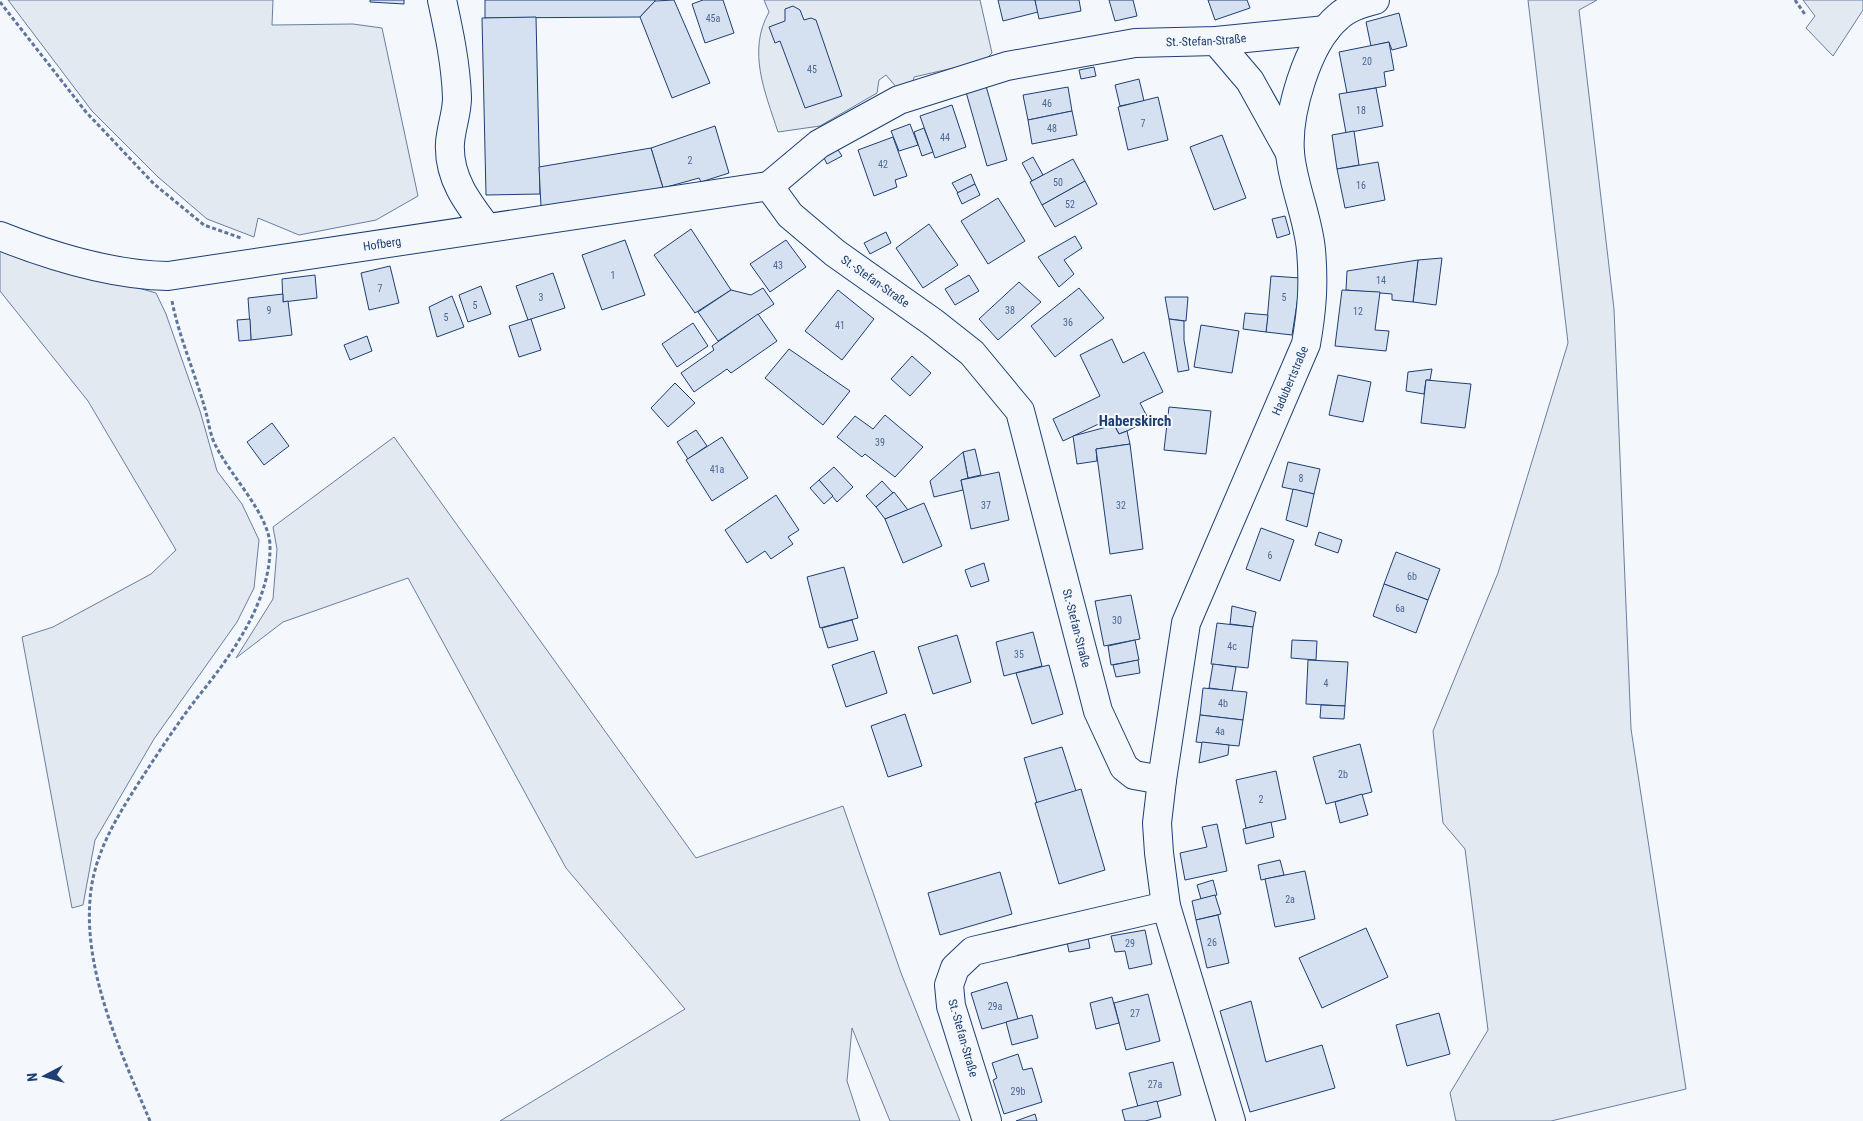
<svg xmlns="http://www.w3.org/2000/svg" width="1863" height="1121" viewBox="0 0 1863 1121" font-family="'Roboto Condensed',sans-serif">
<rect width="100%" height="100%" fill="#f4f7fb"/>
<g fill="#e3e9f0" stroke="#687fa3">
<path d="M 8,0 L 273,0 L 272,25 L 353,24 L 382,28 L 418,196 L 376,220 L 299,235 L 258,218 L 254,237 L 207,219 L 158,177 L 92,111 Z"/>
<path d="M 764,0 L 980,0 L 992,53 L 984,61 L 914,77 L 913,83 L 897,88 L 886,75 L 879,80 L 877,93 L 820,126 L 778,132 C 765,92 747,51 769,12 Z"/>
<path d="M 1528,0 L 1597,0 L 1579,10 L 1614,309 L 1631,729 L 1686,1089 L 1551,1121 L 1456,1121 L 1450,1093 L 1488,1030 L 1465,849 L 1443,823 L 1433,731 L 1498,573 L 1568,343 Z"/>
<path d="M 1803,0 L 1863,0 L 1863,10 L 1833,56 L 1806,28 L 1815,16 Z"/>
<path d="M 0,249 L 156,293 L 166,314 L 200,411 L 217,471 L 242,504 L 259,540 L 254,588 L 237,622 L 154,739 L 95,840 L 83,905 L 72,908 L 22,637 L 53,627 L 151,574 L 176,550 L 88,401 L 0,291 Z"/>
<path d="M 394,437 L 696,858 L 843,806 L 901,973 L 960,1121 L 890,1121 L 852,1028 L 847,1081 L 860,1121 L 500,1121 L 685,1009 L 566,868 L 408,578 L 283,622 L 236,658 L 273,599 L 277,549 L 273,527 Z"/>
</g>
<g fill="#d5e0f0" stroke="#1d3f73">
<path d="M 370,0 L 404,0 L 404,4 L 370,2 Z"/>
<path d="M 485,0 L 655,0 L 655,1 L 640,17 L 485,18 Z"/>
<path d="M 674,0 L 710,83 L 672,98 L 640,17 L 655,1 Z"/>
<path d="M 703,0 L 723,0 L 734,33 L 705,43 L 692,4 Z"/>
<path d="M 998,0 L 1035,0 L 1038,12 L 1003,21 Z"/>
<path d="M 1035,0 L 1079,0 L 1081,11 L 1039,19 Z"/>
<path d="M 1109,0 L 1133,0 L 1137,16 L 1115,21 Z"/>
<path d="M 1208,0 L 1247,0 L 1250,8 L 1215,20 Z"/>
<path d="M 793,6 L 800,10 L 804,20 L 811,18 L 816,20 L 842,96 L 805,108 L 780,41 L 775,43 L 769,27 L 785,21 L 785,9 Z"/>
<path d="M 1399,13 L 1407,46 L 1392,50 L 1389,42 L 1371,46 L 1366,22 Z"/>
<path d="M 536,17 L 540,194 L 486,195 L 482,18 Z"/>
<path d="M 1389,42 L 1394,70 L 1384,72 L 1386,86 L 1347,93 L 1339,52 Z"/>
<path d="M 1094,67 L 1096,76 L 1081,79 L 1079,70 Z"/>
<path d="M 1139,79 L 1144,101 L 1120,106 L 1115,85 Z"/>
<path d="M 986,86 L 1007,160 L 987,166 L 966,92 Z"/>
<path d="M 1068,87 L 1072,111 L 1028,120 L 1023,95 Z"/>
<path d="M 1376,88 L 1383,126 L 1346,133 L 1339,94 Z"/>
<path d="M 1158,97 L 1168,140 L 1128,150 L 1118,107 Z"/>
<path d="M 952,105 L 966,147 L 935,158 L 920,116 Z"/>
<path d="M 1072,111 L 1077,135 L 1032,144 L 1028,120 Z"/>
<path d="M 910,124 L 918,145 L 899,151 L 891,131 Z"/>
<path d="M 715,126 L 729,173 L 701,182 L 699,178 L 663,188 L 651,148 Z"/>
<path d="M 924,128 L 933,152 L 922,156 L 914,132 Z"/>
<path d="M 1354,131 L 1359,165 L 1337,169 L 1332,135 Z"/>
<path d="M 1222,135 L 1246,198 L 1214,210 L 1190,147 Z"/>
<path d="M 893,137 L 907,176 L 895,180 L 897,187 L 874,196 L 858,150 Z"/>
<path d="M 835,145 L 842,156 L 827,164 L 821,152 Z"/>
<path d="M 651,148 L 663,188 L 541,207 L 539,167 Z"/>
<path d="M 1033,157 L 1043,175 L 1032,181 L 1022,163 Z"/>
<path d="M 1073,159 L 1085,181 L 1042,205 L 1030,182 Z"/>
<path d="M 1378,162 L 1385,200 L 1345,208 L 1337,169 Z"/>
<path d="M 971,174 L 975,184 L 958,193 L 952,183 Z"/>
<path d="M 1085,181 L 1097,204 L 1055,227 L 1042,205 Z"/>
<path d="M 975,184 L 980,195 L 962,204 L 957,193 Z"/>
<path d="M 998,198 L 1025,241 L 988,264 L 961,221 Z"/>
<path d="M 1285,216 L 1290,234 L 1277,238 L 1272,219 Z"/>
<path d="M 929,224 L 958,265 L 923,288 L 896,248 Z"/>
<path d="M 691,229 L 731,290 L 695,313 L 654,255 Z"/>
<path d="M 886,232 L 891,243 L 870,254 L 864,243 Z"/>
<path d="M 1075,236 L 1082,248 L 1064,260 L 1074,274 L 1059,287 L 1038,257 Z"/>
<path d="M 625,240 L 645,295 L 602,310 L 582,255 Z"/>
<path d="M 786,240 L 806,267 L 770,292 L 750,264 Z"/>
<path d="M 1442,258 L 1436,305 L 1413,302 L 1418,260 Z"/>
<path d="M 1418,260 L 1413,302 L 1392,300 L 1392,294 L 1346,290 L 1347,271 Z"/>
<path d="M 390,266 L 399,303 L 369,310 L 361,273 Z"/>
<path d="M 553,273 L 565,308 L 528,320 L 516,286 Z"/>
<path d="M 315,275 L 317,298 L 283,302 L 282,279 Z"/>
<path d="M 969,275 L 979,291 L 955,305 L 945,289 Z"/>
<path d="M 1271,276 L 1301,278 L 1292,335 L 1266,332 Z"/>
<path d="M 1019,282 L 1041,302 L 998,340 L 979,319 Z"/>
<path d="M 481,286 L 491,314 L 468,322 L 459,295 Z"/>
<path d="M 763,288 L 774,304 L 718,341 L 698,312 L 731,290 L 751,295 Z"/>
<path d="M 1079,288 L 1104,318 L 1055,357 L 1031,326 Z"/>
<path d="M 838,290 L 874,319 L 842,360 L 805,331 Z"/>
<path d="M 1342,290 L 1380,292 L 1375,330 L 1389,331 L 1386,351 L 1335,346 Z"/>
<path d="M 283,294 L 283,302 L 288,301 L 292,335 L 251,340 L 248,298 Z"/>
<path d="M 452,296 L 464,327 L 437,337 L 429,307 Z"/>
<path d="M 1165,297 L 1188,297 L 1186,321 L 1169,319 Z"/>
<path d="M 1245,313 L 1268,315 L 1266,332 L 1243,329 Z"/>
<path d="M 758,314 L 777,341 L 731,373 L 727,369 L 694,392 L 681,373 L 714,350 L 712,346 Z"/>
<path d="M 250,319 L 251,340 L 239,341 L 237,320 Z"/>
<path d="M 531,319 L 541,350 L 519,357 L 509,326 Z"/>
<path d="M 1169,319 L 1184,321 L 1184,340 L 1189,370 L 1178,372 Z"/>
<path d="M 693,323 L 708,346 L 677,367 L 662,344 Z"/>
<path d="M 1201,325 L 1239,331 L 1232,373 L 1194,367 Z"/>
<path d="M 367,336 L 372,351 L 350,360 L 344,345 Z"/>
<path d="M 1112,339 L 1123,363 L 1144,352 L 1163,392 L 1140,403 L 1149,420 L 1127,431 L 1119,434 L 1111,418 L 1063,441 L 1053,419 L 1100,396 L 1080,355 Z"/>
<path d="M 789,349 L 850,391 L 823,425 L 765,378 Z"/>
<path d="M 912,356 L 931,373 L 910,396 L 891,379 Z"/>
<path d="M 1432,369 L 1430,380 L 1426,380 L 1424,394 L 1406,391 L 1408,372 Z"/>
<path d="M 1338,375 L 1371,382 L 1363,422 L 1329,415 Z"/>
<path d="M 1426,380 L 1471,384 L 1465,428 L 1421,423 Z"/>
<path d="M 675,383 L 695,403 L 668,427 L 651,408 Z"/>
<path d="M 1169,407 L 1211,411 L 1206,454 L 1164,450 Z"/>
<path d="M 885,415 L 923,447 L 895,477 L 865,454 L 862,457 L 837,437 L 855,416 L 873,429 Z"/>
<path d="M 272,423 L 289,446 L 264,465 L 247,442 Z"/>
<path d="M 1114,425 L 1119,434 L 1127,431 L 1130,444 L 1096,449 L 1097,461 L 1077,464 L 1073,436 Z"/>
<path d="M 696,430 L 707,446 L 688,459 L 677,442 Z"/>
<path d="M 722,437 L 748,478 L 712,501 L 686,460 Z"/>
<path d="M 1130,444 L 1143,549 L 1110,554 L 1096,449 Z"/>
<path d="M 975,449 L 981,475 L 968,478 L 963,452 Z"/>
<path d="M 963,452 L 968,478 L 961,480 L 963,490 L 934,497 L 930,481 Z"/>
<path d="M 1288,462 L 1320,469 L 1314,494 L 1282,487 Z"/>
<path d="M 834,467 L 853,487 L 837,502 L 819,480 Z"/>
<path d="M 999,472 L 1009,520 L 971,529 L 961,480 Z"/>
<path d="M 819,480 L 833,496 L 824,504 L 810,488 Z"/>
<path d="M 882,481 L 893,493 L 876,507 L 866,496 Z"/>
<path d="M 1293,489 L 1314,494 L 1307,527 L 1286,520 Z"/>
<path d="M 894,492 L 908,510 L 885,519 L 876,507 Z"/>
<path d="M 776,495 L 799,530 L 788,537 L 793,544 L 771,559 L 765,551 L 747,563 L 725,530 Z"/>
<path d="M 924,503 L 942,546 L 903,563 L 885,519 Z"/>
<path d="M 1261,528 L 1294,540 L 1280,581 L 1246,569 Z"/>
<path d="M 1319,532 L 1342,540 L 1338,553 L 1315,545 Z"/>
<path d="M 1396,552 L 1440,569 L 1428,600 L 1384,584 Z"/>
<path d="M 984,563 L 989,581 L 971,587 L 965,570 Z"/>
<path d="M 844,567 L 858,618 L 820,628 L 807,577 Z"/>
<path d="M 1384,584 L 1428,600 L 1416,633 L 1373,616 Z"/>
<path d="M 1131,595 L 1140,639 L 1104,646 L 1095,601 Z"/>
<path d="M 1232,606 L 1256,612 L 1253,627 L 1230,624 Z"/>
<path d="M 852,620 L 858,640 L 828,648 L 822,628 Z"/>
<path d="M 1217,623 L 1253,627 L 1248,668 L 1211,664 Z"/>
<path d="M 1033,632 L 1042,666 L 1004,676 L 996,642 Z"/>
<path d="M 957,635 L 971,682 L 933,694 L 918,647 Z"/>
<path d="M 1135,640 L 1139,660 L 1111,665 L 1108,646 Z"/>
<path d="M 1292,640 L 1317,641 L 1316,660 L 1291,658 Z"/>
<path d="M 874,651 L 887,693 L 846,707 L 832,665 Z"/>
<path d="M 1138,660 L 1140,673 L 1116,677 L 1113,665 Z"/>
<path d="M 1308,660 L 1348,662 L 1345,706 L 1306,704 Z"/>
<path d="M 1213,664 L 1236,667 L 1232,691 L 1209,688 Z"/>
<path d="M 1049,665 L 1063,714 L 1032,724 L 1016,673 Z"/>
<path d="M 1203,688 L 1247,692 L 1243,720 L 1200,715 Z"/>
<path d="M 1321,705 L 1345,706 L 1344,719 L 1320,718 Z"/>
<path d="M 905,714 L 922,766 L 888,777 L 871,726 Z"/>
<path d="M 1200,715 L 1243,720 L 1239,746 L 1196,742 Z"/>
<path d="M 1202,742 L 1229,745 L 1228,755 L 1199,763 Z"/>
<path d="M 1360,744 L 1372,792 L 1326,804 L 1313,757 Z"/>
<path d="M 1062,747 L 1076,791 L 1037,803 L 1024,758 Z"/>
<path d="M 1276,771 L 1286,819 L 1246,828 L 1236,780 Z"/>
<path d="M 1081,789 L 1105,870 L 1059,884 L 1035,803 Z"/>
<path d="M 1362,794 L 1368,815 L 1340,823 L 1335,802 Z"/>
<path d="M 1271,822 L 1274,837 L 1246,844 L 1243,829 Z"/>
<path d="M 1217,824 L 1227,871 L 1185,880 L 1180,853 L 1207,847 L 1202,827 Z"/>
<path d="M 1280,860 L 1284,875 L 1261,880 L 1258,865 Z"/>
<path d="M 1305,871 L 1315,919 L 1275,927 L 1265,879 Z"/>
<path d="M 1000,872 L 1012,914 L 940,935 L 928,893 Z"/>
<path d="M 1213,880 L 1217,895 L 1201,899 L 1197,885 Z"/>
<path d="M 1215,895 L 1221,914 L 1196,920 L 1192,901 Z"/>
<path d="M 1218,915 L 1229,963 L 1207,968 L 1196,920 Z"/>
<path d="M 1366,928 L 1388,977 L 1322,1008 L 1299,958 Z"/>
<path d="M 1145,930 L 1152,964 L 1129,969 L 1125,951 L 1115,952 L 1111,936 Z"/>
<path d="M 1087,933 L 1090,948 L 1069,952 L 1066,937 Z"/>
<path d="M 1007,982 L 1018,1019 L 982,1029 L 971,993 Z"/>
<path d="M 1148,994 L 1160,1041 L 1126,1050 L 1114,1003 Z"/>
<path d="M 1112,997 L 1119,1023 L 1096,1029 L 1090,1003 Z"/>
<path d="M 1251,1001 L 1266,1062 L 1322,1045 L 1335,1088 L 1250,1112 L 1220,1011 Z"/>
<path d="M 1439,1013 L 1450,1054 L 1407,1066 L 1396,1025 Z"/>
<path d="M 1032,1015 L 1038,1038 L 1012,1045 L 1006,1022 Z"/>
<path d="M 1018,1054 L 1023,1070 L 1032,1068 L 1042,1102 L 1004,1114 L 993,1080 L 997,1078 L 992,1063 Z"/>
<path d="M 1173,1062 L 1181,1095 L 1138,1107 L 1129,1073 Z"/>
<path d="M 1157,1101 L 1161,1117 L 1145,1121 L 1125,1121 L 1122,1110 Z"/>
<path d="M 1035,1114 L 1037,1121 L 1016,1121 Z"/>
</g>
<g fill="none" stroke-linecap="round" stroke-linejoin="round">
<g stroke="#1d3f73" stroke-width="30">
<g id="minor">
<path d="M 442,0 C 449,32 456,65 457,98 C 457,113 451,128 450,143 C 448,177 467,202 487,228"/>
<path d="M 1216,41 L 1250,81 L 1290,153"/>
<path id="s1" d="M 769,186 L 790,215 L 835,253 L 934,323 L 972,353 L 1020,411 L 1098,711 L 1124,767 L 1134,775 L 1162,780"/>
<path id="s2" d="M 769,186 L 819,144 L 899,100 L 1007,66 L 1135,43 L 1216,41 L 1326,30"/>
<path id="s3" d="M 0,236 C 53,257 111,275 168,276 L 769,186"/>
<path d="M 987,1121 L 951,1006 L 949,985 L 955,968 L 973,951 L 1166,906"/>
<path id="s4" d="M 1231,1121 L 1166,906 L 1159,853 L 1157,823 L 1162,780 L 1186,623 L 1306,344 C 1312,310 1314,284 1311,250 C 1308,217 1293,186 1290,153 C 1287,114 1307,43 1338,17 C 1347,8 1363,3 1375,0"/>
</g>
</g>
<g stroke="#5e769c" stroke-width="3" stroke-dasharray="4 2.5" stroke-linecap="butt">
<path d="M 1795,0 L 1806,16"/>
<path d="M 0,2 L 86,112 L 154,184 L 204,225 L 241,238"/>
<path d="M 150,1121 C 122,1055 84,974 90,900 C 93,852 120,812 145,773 C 164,744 183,715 205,688 C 235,650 271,598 270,546 C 270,516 231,476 217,448 C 210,437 209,422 205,409 C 195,373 179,337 172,301"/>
</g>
<use href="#minor" stroke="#f4f7fb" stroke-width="28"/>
</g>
<g text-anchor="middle" stroke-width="4" stroke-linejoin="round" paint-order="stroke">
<g font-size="10" fill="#4b6792">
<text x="713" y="22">45a</text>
<text x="1367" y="65">20</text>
<text x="812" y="73">45</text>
<text x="1047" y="107">46</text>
<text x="1361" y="114">18</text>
<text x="1143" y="127">7</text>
<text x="1052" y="132">48</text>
<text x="945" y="141">44</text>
<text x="690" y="164">2</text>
<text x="883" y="168">42</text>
<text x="1058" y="186">50</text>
<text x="1361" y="189">16</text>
<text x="1070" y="208">52</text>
<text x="778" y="269">43</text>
<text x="613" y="279">1</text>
<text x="1381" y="284">14</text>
<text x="380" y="292">7</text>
<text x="541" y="301">3</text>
<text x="1284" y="301">5</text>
<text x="475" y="309">5</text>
<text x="269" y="314">9</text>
<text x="1010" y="314">38</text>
<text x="1358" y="315">12</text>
<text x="446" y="321">5</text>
<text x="1068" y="326">36</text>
<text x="840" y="329">41</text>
<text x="880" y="446">39</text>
<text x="717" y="473">41a</text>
<text x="1301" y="482">8</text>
<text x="986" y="509">37</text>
<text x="1121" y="509">32</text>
<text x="1270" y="559">6</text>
<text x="1412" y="580">6b</text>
<text x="1400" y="612">6a</text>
<text x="1117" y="624">30</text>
<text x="1232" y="650">4c</text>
<text x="1019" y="658">35</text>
<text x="1326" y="687">4</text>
<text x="1223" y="707">4b</text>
<text x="1220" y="735">4a</text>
<text x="1343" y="778">2b</text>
<text x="1261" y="803">2</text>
<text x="1290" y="903">2a</text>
<text x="1212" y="946">26</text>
<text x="1130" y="947">29</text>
<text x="995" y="1010">29a</text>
<text x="1135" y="1017">27</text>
<text x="1155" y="1088">27a</text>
<text x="1018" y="1095">29b</text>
</g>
<g font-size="12" fill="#1d3f73" stroke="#f4f7fb">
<text dy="4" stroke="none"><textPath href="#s2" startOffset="471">St.-Stefan-Straße</textPath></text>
<text dy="4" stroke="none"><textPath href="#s3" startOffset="390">Hofberg</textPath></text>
<text dy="4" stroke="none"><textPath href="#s1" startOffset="144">St.-Stefan-Straße</textPath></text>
<text dy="4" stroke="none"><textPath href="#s4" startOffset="774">Hadubertstraße</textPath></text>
<text dy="4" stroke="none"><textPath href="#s1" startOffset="564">St.-Stefan-Straße</textPath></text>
<text transform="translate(963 1038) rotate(74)" y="4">St.-Stefan-Straße</text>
</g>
<g font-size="15" font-weight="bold" fill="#1d3f73" stroke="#f4f7fb">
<text x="1135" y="426">Haberskirch</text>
</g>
</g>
<g transform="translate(45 1076) rotate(264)" stroke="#f4f7fb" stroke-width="4" paint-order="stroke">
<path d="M0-4L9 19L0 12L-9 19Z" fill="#1d3f73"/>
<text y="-8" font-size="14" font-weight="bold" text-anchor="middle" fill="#1d3f73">N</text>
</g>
</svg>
